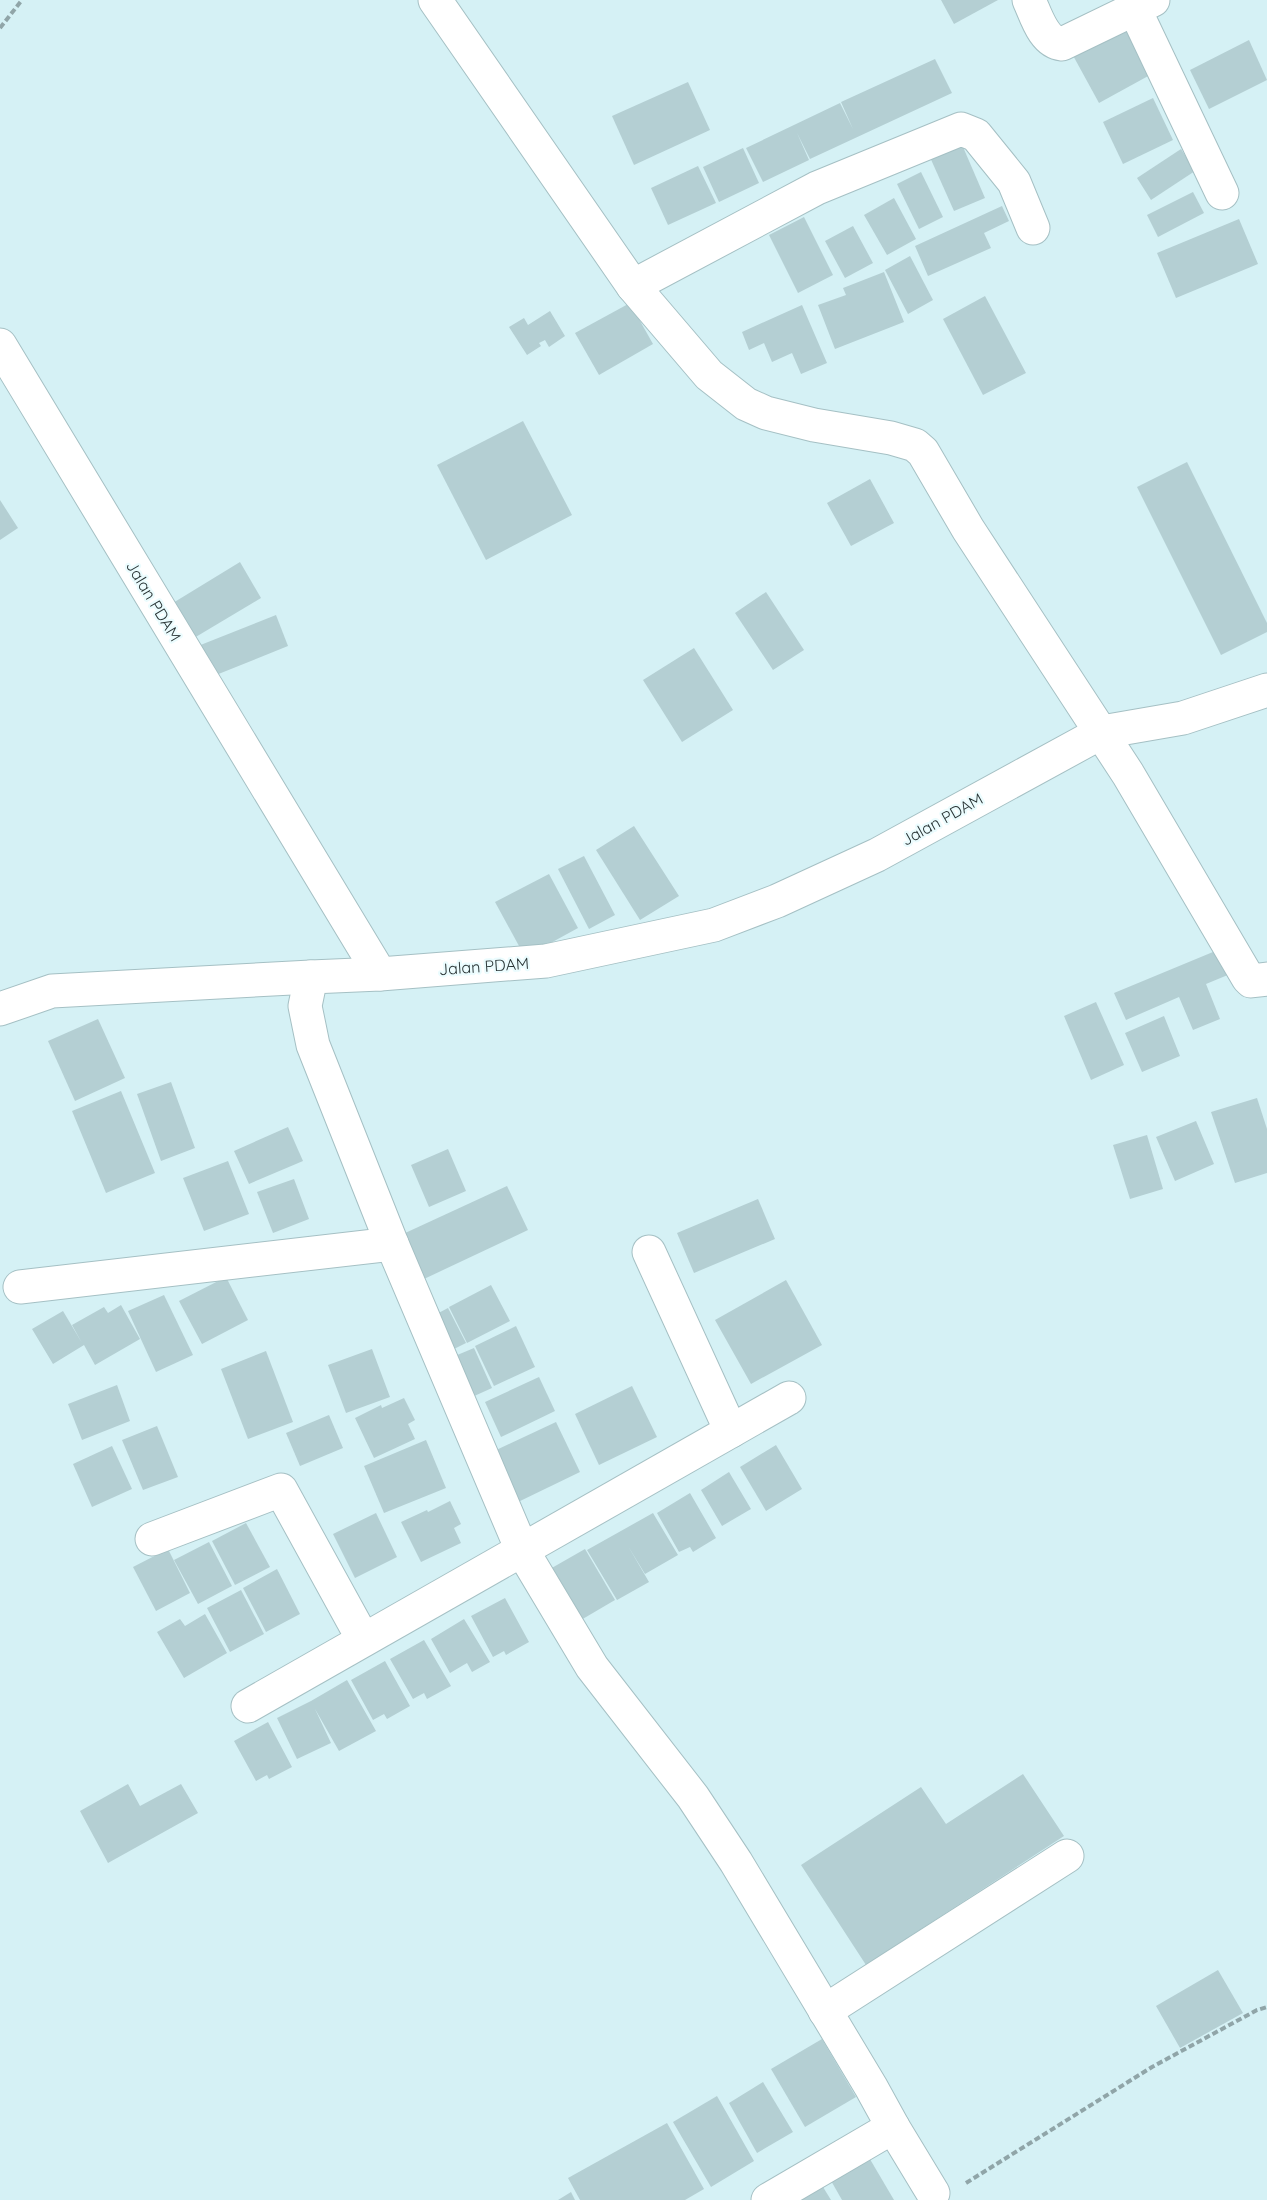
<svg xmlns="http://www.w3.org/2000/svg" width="1267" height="2200" viewBox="0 0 1267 2200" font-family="Quicksand,sans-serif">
<rect width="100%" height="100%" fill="#d5f1f5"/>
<g fill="#b4cfd3">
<path d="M 941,0 L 998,0 L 954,24 Z"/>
<path d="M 1122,22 L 1150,75 L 1099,103 L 1070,50 Z"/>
<path d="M 1249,40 L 1267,80 L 1209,109 L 1190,70 Z"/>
<path d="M 935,59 L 952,93 L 810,159 L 797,133 L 809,160 L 763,182 L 746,148 L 840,103 L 853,129 L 841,102 Z"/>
<path d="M 688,82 L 710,130 L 634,165 L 612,116 Z"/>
<path d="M 1153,98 L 1173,140 L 1123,164 L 1103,122 Z"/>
<path d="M 960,140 L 985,198 L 954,211 L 929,155 Z"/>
<path d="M 743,148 L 759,183 L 719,202 L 703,167 Z"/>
<path d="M 1181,149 L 1195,171 L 1151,200 L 1137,178 Z"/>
<path d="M 698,166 L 716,203 L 668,225 L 651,188 Z"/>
<path d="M 921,172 L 943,217 L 919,229 L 897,184 Z"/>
<path d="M 1193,192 L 1204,213 L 1158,237 L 1147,215 Z"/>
<path d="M 894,198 L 916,239 L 887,255 L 864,215 Z"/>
<path d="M 1002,206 L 1009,221 L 984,233 L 991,248 L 928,276 L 915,246 Z"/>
<path d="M 804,217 L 833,275 L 798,293 L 769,235 Z"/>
<path d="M 1239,219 L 1258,264 L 1176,298 L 1157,253 Z"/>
<path d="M 853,226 L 873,263 L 845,278 L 825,241 Z"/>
<path d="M 910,256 L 933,300 L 908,314 L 885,270 Z"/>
<path d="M 884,272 L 904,322 L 835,349 L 818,305 L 846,295 L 843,288 Z"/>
<path d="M 985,296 L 1026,373 L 983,395 L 943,319 Z"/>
<path d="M 630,303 L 653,344 L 599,375 L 575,333 Z"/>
<path d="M 802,305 L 827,363 L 801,374 L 792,353 L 772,362 L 764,343 L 749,350 L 742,332 Z"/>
<path d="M 550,311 L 565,336 L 549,347 L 545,340 L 539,343 L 541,346 L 527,355 L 509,327 L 524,318 L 528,325 Z"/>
<path d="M 523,421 L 572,515 L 486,560 L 437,465 Z"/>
<path d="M 1187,462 L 1267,623 L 1267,632 L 1221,655 L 1137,487 Z"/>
<path d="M 870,479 L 894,523 L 851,546 L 827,503 Z"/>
<path d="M 0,500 L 18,528 L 0,540 Z"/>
<path d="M 240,562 L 261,598 L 189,641 L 168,606 Z"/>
<path d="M 766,592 L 804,650 L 773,670 L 735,613 Z"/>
<path d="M 276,615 L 288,646 L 211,677 L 198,646 Z"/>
<path d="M 694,648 L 733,710 L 682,742 L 643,680 Z"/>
<path d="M 634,826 L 679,896 L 640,920 L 596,850 Z"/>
<path d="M 584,856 L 615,915 L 589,929 L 558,869 Z"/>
<path d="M 549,874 L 578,928 L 525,957 L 495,902 Z"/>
<path d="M 1225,947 L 1235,972 L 1206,984 L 1220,1019 L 1193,1030 L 1179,997 L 1126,1020 L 1114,993 Z"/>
<path d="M 1096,1002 L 1124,1065 L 1091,1080 L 1064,1016 Z"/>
<path d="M 1164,1016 L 1180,1056 L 1142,1072 L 1125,1033 Z"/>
<path d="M 98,1019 L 125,1078 L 75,1101 L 48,1041 Z"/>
<path d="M 171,1082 L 195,1148 L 161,1161 L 137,1094 Z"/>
<path d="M 121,1091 L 155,1173 L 106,1193 L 72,1111 Z"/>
<path d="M 1257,1098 L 1267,1129 L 1267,1173 L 1235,1183 L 1211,1112 Z"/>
<path d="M 1196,1121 L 1214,1164 L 1175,1181 L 1156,1137 Z"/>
<path d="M 288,1127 L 303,1161 L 249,1184 L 234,1151 Z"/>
<path d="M 1147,1135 L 1163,1189 L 1130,1199 L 1113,1145 Z"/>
<path d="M 448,1149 L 466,1191 L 429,1207 L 411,1165 Z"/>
<path d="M 228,1161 L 249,1214 L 204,1231 L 183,1178 Z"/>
<path d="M 294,1179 L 309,1219 L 273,1233 L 257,1192 Z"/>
<path d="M 507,1186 L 528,1230 L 424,1279 L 403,1234 Z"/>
<path d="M 758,1199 L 775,1239 L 694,1273 L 677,1233 Z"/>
<path d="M 226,1277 L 248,1320 L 202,1344 L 179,1301 Z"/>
<path d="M 786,1280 L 822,1345 L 751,1384 L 715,1320 Z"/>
<path d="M 491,1285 L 510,1321 L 467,1343 L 449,1307 Z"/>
<path d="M 164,1295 L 193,1355 L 156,1372 L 128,1311 Z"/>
<path d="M 121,1305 L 140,1339 L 95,1365 L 84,1345 L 53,1364 L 32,1329 L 63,1311 L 82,1343 L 72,1325 L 104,1307 L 108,1313 Z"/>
<path d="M 448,1308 L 466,1343 L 442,1355 L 425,1320 Z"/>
<path d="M 516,1326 L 535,1367 L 494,1386 L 475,1346 Z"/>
<path d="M 474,1348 L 492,1388 L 461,1402 L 443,1361 Z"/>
<path d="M 372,1349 L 390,1397 L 346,1413 L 328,1365 Z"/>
<path d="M 266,1351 L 293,1422 L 248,1439 L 221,1369 Z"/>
<path d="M 539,1377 L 555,1411 L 501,1437 L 485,1402 Z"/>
<path d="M 117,1385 L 130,1421 L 82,1440 L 68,1404 Z"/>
<path d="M 632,1386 L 657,1437 L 599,1465 L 575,1414 Z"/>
<path d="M 404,1398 L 415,1420 L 408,1424 L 415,1439 L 374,1458 L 355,1418 L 381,1405 L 382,1408 Z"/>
<path d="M 329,1415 L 343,1448 L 300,1466 L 286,1433 Z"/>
<path d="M 556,1422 L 580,1472 L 516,1503 L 492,1452 Z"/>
<path d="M 157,1426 L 178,1477 L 143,1490 L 122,1440 Z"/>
<path d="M 426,1440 L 446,1488 L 384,1513 L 364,1466 Z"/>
<path d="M 776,1445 L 802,1489 L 766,1511 L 740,1467 Z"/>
<path d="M 112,1446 L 132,1489 L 92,1507 L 73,1464 Z"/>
<path d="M 729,1472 L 751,1509 L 722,1526 L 701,1490 Z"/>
<path d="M 690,1493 L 716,1538 L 693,1552 L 690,1547 L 679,1552 L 657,1513 Z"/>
<path d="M 450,1501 L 461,1524 L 454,1528 L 461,1543 L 421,1562 L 401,1522 L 427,1510 L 428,1512 Z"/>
<path d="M 376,1513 L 397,1557 L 355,1578 L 333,1534 Z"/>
<path d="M 653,1513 L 678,1555 L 645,1574 L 628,1546 L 649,1582 L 617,1600 L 587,1550 Z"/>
<path d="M 246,1523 L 270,1567 L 235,1585 L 212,1541 Z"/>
<path d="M 209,1542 L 232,1586 L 198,1604 L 174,1560 Z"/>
<path d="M 168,1549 L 190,1593 L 156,1611 L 133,1567 Z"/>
<path d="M 585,1549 L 615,1600 L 569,1627 L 550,1569 Z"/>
<path d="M 277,1569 L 300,1614 L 266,1632 L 243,1588 Z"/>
<path d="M 241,1590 L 264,1634 L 230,1652 L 207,1608 Z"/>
<path d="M 505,1598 L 529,1642 L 506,1655 L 504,1651 L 493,1657 L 471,1616 Z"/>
<path d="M 205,1614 L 227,1653 L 184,1678 L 157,1632 L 180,1619 L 185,1626 Z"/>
<path d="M 464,1619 L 490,1662 L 472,1672 L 467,1663 L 450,1673 L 431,1639 Z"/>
<path d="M 424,1640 L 451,1686 L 427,1699 L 424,1693 L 413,1699 L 390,1659 Z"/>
<path d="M 385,1661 L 410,1706 L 387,1719 L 384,1714 L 373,1720 L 351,1680 Z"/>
<path d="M 347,1680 L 376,1731 L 339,1751 L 315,1709 L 331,1743 L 297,1759 L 277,1718 L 311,1701 Z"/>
<path d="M 268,1722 L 292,1767 L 269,1779 L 267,1775 L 256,1781 L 234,1741 Z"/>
<path d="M 1023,1774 L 1064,1836 L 866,1965 L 801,1865 L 921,1787 L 946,1824 Z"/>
<path d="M 128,1784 L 140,1806 L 181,1784 L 198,1813 L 108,1863 L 80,1811 Z"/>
<path d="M 1218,1970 L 1243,2013 L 1180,2048 L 1156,2006 Z"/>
<path d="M 822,2039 L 856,2097 L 805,2127 L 771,2069 Z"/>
<path d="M 763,2082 L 793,2132 L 757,2153 L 729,2103 Z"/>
<path d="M 717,2096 L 754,2161 L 711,2187 L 673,2122 Z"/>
<path d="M 667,2123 L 704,2189 L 685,2200 L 580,2200 L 568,2178 Z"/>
<path d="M 864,2149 L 894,2200 L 842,2200 L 826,2172 Z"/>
<path d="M 815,2174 L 831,2200 L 795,2200 Z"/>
<path d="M 571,2192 L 575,2200 L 558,2200 Z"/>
</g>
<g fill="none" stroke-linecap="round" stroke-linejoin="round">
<g stroke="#a5c0c4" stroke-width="35">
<g id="minor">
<path d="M 435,0 L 633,286 L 709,375 L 746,404 L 766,413 L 814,425 L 891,438 L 915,445 L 923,452 L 968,529 L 1128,774 L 1248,978 L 1251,981 L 1267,979"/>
<path d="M 1029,0 C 1036,15 1043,42 1062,44 L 1153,0"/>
<path d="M 1135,10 L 1222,193"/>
<path d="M 633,286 L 817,188 L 961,129 L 976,135 L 1014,182 L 1033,228"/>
<path d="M 0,345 L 380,974 L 546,961 L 714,925 L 777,901 L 877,855 L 1102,732 L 1183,718 L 1267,690"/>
<path d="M 380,974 L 311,977 L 305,1006 L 313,1045 L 392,1244 L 522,1550 L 592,1667 L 693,1797 L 736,1862 L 871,2087 L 893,2127 L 768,2200"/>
<path d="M 0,1009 L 52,991 L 311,977"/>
<path d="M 649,1252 L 731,1431"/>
<path d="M 20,1287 L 392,1244"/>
<path d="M 152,1539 L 281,1490 L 363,1639"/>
<path d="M 248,1706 L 789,1398"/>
<path d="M 825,2011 L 1067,1856"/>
<path d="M 893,2127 L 933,2193"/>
</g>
</g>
<g stroke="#90a5a8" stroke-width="4" stroke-dasharray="6 3" stroke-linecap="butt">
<path d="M 0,28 L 22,0"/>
<path d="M 966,2183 L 1152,2067 L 1257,2010 L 1267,2007"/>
</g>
<use href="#minor" stroke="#fff" stroke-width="33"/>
</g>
<g text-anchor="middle" stroke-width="4.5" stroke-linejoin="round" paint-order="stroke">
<g font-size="16" fill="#273233" stroke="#ebfcfe">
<text transform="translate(154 601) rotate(59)" y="6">Jalan PDAM</text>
<text transform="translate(942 819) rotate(-29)" y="6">Jalan PDAM</text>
<text transform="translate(484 966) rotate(-4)" y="6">Jalan PDAM</text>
</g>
</g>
</svg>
